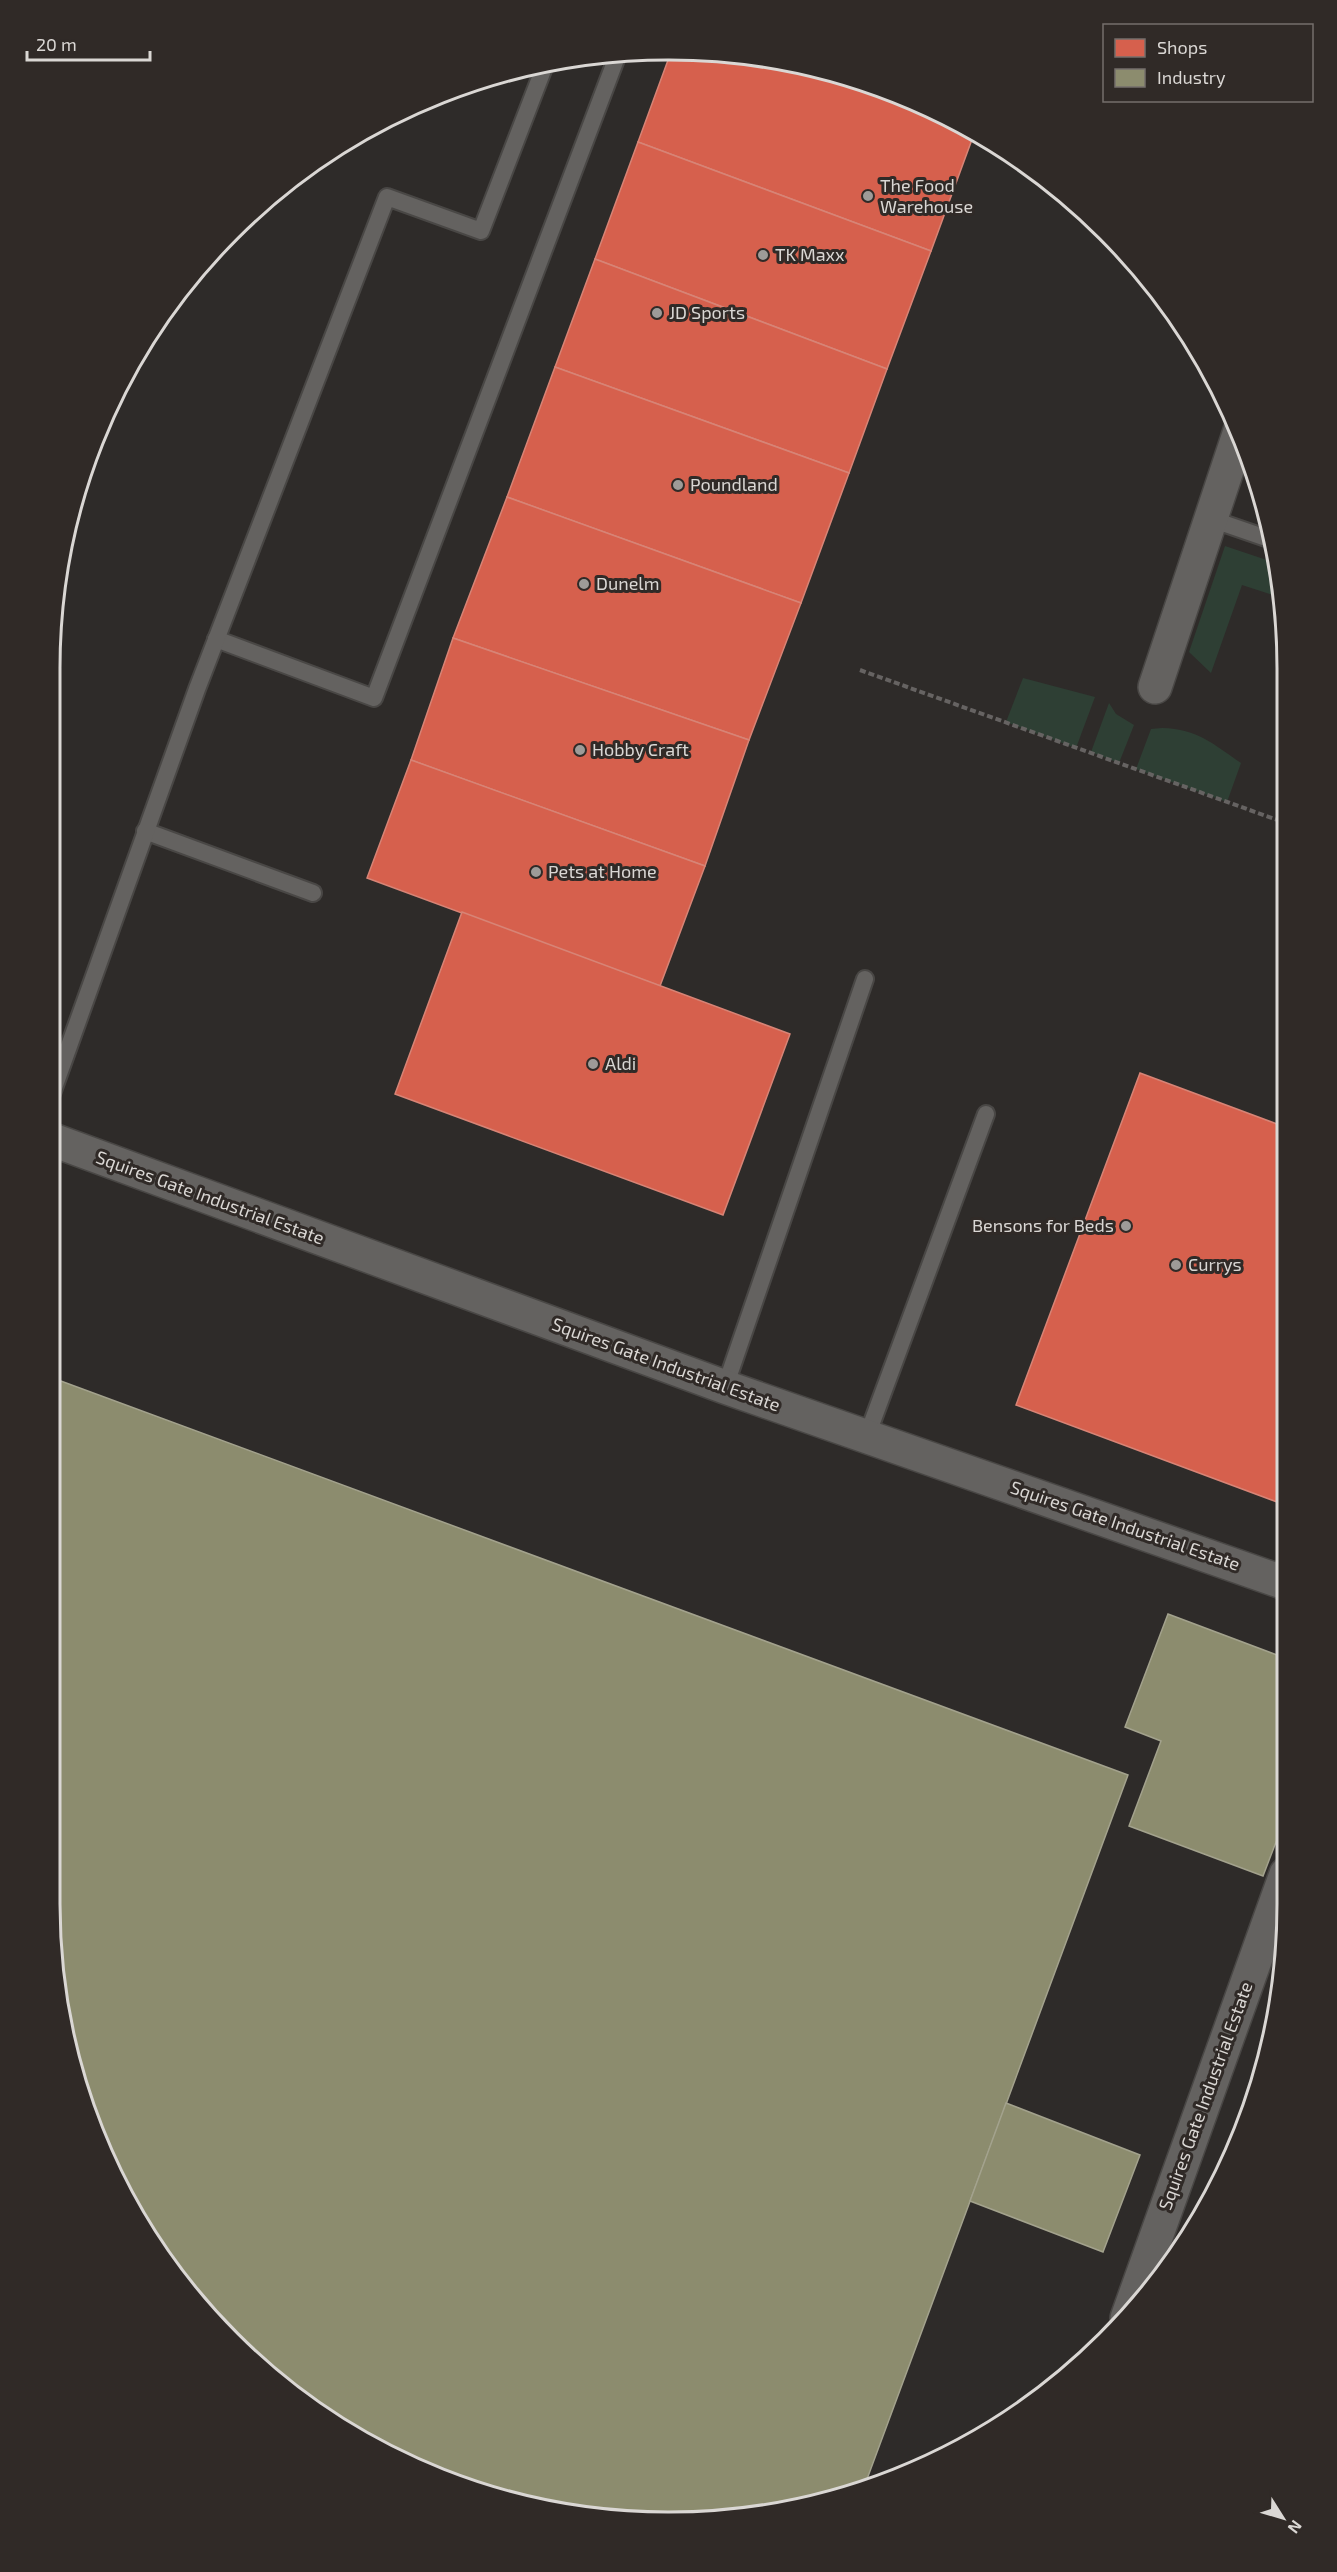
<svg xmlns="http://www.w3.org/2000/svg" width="1337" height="2572" viewBox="0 0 1337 2572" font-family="'Exo 2',sans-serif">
<rect width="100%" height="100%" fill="#2e2b29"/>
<g fill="#2e3f34">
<path d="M 1225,546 L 1276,563 L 1282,598 L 1242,585 L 1211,673 L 1189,652 Z"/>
<path d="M 1023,678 L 1095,697 L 1076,748 L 1006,722 Z"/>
<path d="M 1109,703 L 1116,714 L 1134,725 L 1119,763 L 1091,752 Z"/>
<path d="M 1162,728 C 1198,729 1213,744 1241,763 L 1227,802 L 1136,769 L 1151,729 Z"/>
</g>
<g fill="#d6604d" stroke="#d78476" stroke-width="1.5">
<path d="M 709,51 L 806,67 L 954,121 L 974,134 L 931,251 L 638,142 L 671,52 Z"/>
<path d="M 638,142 L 931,251 L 887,369 L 595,259 Z"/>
<path d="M 595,259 L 887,369 L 849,473 L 555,367 Z"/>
<path d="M 555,367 L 849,473 L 801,603 L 507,497 Z"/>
<path d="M 507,497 L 801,603 L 749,740 L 453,638 Z"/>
<path d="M 453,638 L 749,740 L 705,866 L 411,760 Z"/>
<path d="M 411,760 L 705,866 L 660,986 L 367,878 Z"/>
<path d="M 462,912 L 790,1034 L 723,1215 L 395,1094 Z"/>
<path d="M 1140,1073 L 1277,1124 L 1284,1107 L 1285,1505 L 1016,1405 Z"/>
</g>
<g fill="#8c8c6e" stroke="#a3a28d" stroke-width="1.5">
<path d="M 50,1377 L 1128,1775 L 863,2490 L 828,2501 L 709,2521 L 628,2521 L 509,2501 L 431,2475 L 325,2418 L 260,2369 L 178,2281 L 132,2213 L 82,2103 L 61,2024 L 50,1904 Z"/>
<path d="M 1168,1614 L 1285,1658 L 1286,1816 L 1263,1876 L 1129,1826 L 1161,1741 L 1125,1727 Z"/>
<path d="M 1006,2103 L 1140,2155 L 1103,2252 L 970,2201 Z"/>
</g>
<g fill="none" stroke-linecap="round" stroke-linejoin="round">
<g stroke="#494745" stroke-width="20">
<g id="service">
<path d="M 1211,519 L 1269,539"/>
<path d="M 216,639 L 374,698 L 618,54"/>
<path d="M 145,831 L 313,893"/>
<path d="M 50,1099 L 197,689 L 387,197 L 481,231 L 545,65"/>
<path d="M 725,1387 L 865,979"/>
<path d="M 867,1436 L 986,1114"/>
</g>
</g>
<g stroke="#494745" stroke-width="36">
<g id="minor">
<path d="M 1155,687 L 1240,431"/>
<path d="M 50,1139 L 725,1387 L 1285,1583"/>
<path d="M 1127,2318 L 1286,1874"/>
</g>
</g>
<path stroke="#666362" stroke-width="4" stroke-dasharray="6 3" stroke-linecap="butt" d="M 860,670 L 1283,822"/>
<use href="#service" stroke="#646260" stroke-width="16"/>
<use href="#minor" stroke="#646260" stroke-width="33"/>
</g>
<g fill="#9e9b98" stroke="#302a27" stroke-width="2">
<circle cx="868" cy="196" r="6"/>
<circle cx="763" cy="255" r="6"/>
<circle cx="657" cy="313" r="6"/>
<circle cx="678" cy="485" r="6"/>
<circle cx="584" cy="584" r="6"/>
<circle cx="580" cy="750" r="6"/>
<circle cx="536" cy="872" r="6"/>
<circle cx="593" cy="1064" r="6"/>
<circle cx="1126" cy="1226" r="6"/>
<circle cx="1176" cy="1265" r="6"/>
</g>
<g text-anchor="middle" stroke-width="6" stroke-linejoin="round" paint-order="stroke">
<g font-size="18" fill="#dad7d4" stroke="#302a27" text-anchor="start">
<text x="880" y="192">The Food<tspan x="880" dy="21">Warehouse</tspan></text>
<text x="775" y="261">TK Maxx</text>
<text x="669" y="319">JD Sports</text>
<text x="690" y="491">Poundland</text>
<text x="596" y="590">Dunelm</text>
<text x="592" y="756">Hobby Craft</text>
<text x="548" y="878">Pets at Home</text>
<text x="605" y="1070">Aldi</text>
<text x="1114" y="1232" text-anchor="end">Bensons for Beds</text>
<text x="1188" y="1271">Currys</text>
</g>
<g font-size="18" fill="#dad7d4" stroke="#302a27">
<text transform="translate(210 1198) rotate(20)" y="6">Squires Gate Industrial Estate</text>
<text transform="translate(666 1365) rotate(20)" y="6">Squires Gate Industrial Estate</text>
<text transform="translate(1125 1526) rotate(19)" y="6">Squires Gate Industrial Estate</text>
<text transform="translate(1206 2096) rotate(-70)" y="6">Squires Gate Industrial Estate</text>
</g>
</g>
<path d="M0 0H1337V2572H0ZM668 60H669A608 608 0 0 1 1277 668V1904A608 608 0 0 1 669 2512H668A608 608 0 0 1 60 1904V668A608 608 0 0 1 668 60Z" fill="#302a27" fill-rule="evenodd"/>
<path fill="none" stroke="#dad7d4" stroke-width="3" d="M668 60H669A608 608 0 0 1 1277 668V1904A608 608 0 0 1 669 2512H668A608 608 0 0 1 60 1904V668A608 608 0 0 1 668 60Z"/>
<rect x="1103" y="24" width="210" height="78" fill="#302a27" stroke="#746f6c" stroke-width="1.5"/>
<rect x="1115" y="39" width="30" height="18" fill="#d6604d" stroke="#746f6c" stroke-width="1.5"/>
<text x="1157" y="54" font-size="18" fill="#dad7d4">Shops</text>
<rect x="1115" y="69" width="30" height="18" fill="#8c8c6e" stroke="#746f6c" stroke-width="1.5"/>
<text x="1157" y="84" font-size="18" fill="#dad7d4">Industry</text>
<g transform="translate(1283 2518) rotate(127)" stroke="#302a27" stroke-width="4.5" paint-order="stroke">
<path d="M0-4.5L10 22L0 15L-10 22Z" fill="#dad7d4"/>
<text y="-9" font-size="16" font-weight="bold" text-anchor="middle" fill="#dad7d4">N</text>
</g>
<path d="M27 51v9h123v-9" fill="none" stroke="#dad7d4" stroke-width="3"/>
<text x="36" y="51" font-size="18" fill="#dad7d4" stroke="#302a27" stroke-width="4.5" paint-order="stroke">20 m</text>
</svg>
